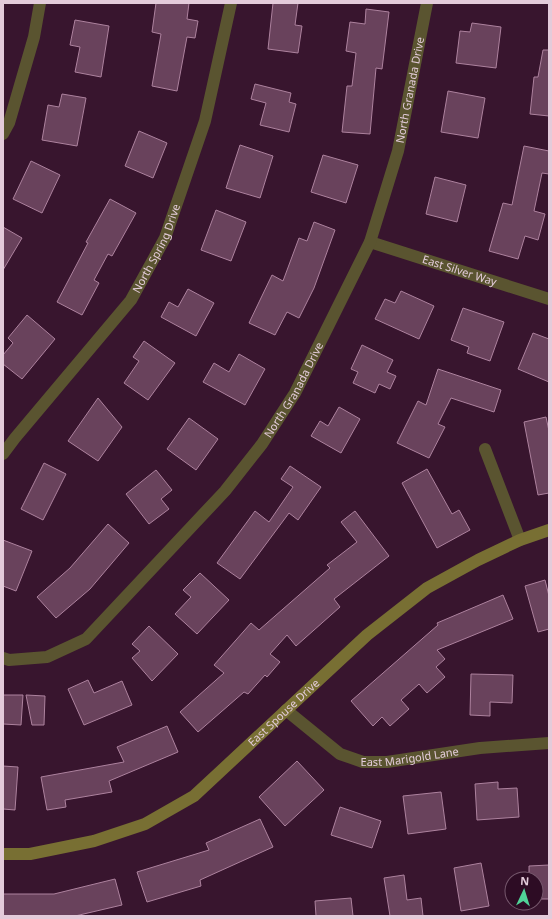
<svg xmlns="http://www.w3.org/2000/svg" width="552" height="919" viewBox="0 0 552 919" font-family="'Noto Sans',sans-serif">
<rect width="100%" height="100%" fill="#38152e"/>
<g fill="#69425c" stroke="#ad829e">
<path d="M 156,3 L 189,3 L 187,19 L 198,21 L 195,38 L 187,37 L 177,91 L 152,86 L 161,34 L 152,32 Z"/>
<path d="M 273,3 L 298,3 L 295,25 L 302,26 L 298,53 L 268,49 Z"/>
<path d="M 366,9 L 389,12 L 382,69 L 376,68 L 370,134 L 342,132 L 347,86 L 352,86 L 356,53 L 346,51 L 350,22 L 365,24 Z"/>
<path d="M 75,20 L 109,26 L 101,77 L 75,72 L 80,47 L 70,45 Z"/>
<path d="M 472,23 L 501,27 L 496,68 L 456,63 L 460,31 L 470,32 Z"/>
<path d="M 543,50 L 549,50 L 549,116 L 530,114 L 534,77 L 538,77 Z"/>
<path d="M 255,84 L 291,93 L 289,102 L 296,104 L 289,132 L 260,125 L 266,103 L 251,99 Z"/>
<path d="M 448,91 L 485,98 L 478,138 L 441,132 Z"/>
<path d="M 62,94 L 86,98 L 77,146 L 42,140 L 48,105 L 59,107 Z"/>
<path d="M 139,131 L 167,143 L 153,178 L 125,166 Z"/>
<path d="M 240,145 L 273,156 L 260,198 L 226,188 Z"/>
<path d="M 524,146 L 549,151 L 549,174 L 542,173 L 534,211 L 545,214 L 538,240 L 525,236 L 518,259 L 489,251 L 503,203 L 512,205 Z"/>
<path d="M 323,155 L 358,165 L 346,203 L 311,192 Z"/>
<path d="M 31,161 L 60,175 L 42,213 L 13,199 Z"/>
<path d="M 435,177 L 466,185 L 457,222 L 426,214 Z"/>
<path d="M 110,199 L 136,213 L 112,256 L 108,254 L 94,280 L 99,283 L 82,315 L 57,302 L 88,243 L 86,242 Z"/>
<path d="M 216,210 L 246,222 L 231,261 L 201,250 Z"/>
<path d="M 314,222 L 335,230 L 314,288 L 299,318 L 287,312 L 275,335 L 249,323 L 272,275 L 283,281 L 299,238 L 307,241 Z"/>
<path d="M 3,227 L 22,238 L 3,270 Z"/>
<path d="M 188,289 L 214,303 L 196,336 L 161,317 L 169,302 L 178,307 Z"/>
<path d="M 401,291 L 434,306 L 419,339 L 375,319 L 385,299 L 395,303 Z"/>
<path d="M 463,308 L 504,322 L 490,361 L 467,353 L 469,347 L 451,340 Z"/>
<path d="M 27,315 L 55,339 L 22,379 L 3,364 L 3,355 L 13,343 L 8,338 Z"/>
<path d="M 533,333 L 549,339 L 549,382 L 518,369 Z"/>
<path d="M 144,341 L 175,363 L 148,400 L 124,383 L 139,361 L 133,357 Z"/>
<path d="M 362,345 L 393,360 L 387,372 L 396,376 L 390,389 L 379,384 L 375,393 L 353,383 L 358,372 L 351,369 Z"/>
<path d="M 239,354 L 265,369 L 245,405 L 203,382 L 214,363 L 229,372 Z"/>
<path d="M 438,369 L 501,390 L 494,412 L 451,398 L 438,424 L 445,427 L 429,458 L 397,443 L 418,401 L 426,405 Z"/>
<path d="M 98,398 L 122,427 L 98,461 L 68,441 Z"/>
<path d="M 339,407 L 360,419 L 341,453 L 311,436 L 320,421 L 328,426 Z"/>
<path d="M 546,417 L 549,431 L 549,493 L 538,495 L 524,422 Z"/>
<path d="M 189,418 L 218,439 L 196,470 L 167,449 Z"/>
<path d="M 44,463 L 66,474 L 43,520 L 21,509 Z"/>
<path d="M 290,466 L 321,487 L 298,520 L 289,513 L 240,579 L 217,563 L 255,511 L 269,522 L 293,487 L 281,479 Z"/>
<path d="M 427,469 L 452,514 L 459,510 L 470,530 L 437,548 L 402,483 Z"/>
<path d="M 156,470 L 172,490 L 161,499 L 169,509 L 149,524 L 126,494 Z"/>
<path d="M 355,511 L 389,556 L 334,599 L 340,607 L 296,646 L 287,635 L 270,654 L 280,662 L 267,677 L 265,675 L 248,694 L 244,692 L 198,732 L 180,712 L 224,673 L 214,665 L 251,623 L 259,630 L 330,568 L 327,565 L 357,542 L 341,522 Z"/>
<path d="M 108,524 L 129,543 L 90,589 L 56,618 L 37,597 L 70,568 Z"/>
<path d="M 3,540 L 32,551 L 16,591 L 3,586 Z"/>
<path d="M 200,573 L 229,600 L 197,634 L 175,614 L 191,597 L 183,590 Z"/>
<path d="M 545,580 L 549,596 L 549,629 L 538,632 L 525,586 Z"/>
<path d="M 503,595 L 513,619 L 437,650 L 445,659 L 436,667 L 445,677 L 427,693 L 419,684 L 401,700 L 409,709 L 390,726 L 382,717 L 373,726 L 351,701 L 438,625 L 437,623 Z"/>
<path d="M 149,626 L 178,654 L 152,681 L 132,658 L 140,651 L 132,644 Z"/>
<path d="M 471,674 L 513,675 L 512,703 L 490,702 L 490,716 L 470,715 Z"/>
<path d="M 88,680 L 94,693 L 122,681 L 132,705 L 84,725 L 68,689 Z"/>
<path d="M 3,695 L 23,695 L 21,725 L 3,724 Z"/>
<path d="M 26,695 L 45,696 L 44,725 L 32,725 Z"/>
<path d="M 167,726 L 178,752 L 109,781 L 112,792 L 65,800 L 66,807 L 47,810 L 41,777 L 124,762 L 117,747 Z"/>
<path d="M 297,761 L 324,790 L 285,826 L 259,797 Z"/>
<path d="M 3,766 L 18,767 L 15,810 L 3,809 Z"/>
<path d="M 498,782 L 498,789 L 517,788 L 519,817 L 477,820 L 475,784 Z"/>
<path d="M 441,792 L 446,829 L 408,834 L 403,796 Z"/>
<path d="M 340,807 L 381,821 L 372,848 L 331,835 Z"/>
<path d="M 260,819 L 273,847 L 200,880 L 201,886 L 147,902 L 137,872 L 209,850 L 206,843 Z"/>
<path d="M 481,863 L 489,906 L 461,911 L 454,868 Z"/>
<path d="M 549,865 L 549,899 L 536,899 L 536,879 L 529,879 L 529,866 Z"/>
<path d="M 404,875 L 407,900 L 421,898 L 423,916 L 390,916 L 384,878 Z"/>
<path d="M 115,879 L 122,905 L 75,916 L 3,916 L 3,894 L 54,894 Z"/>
<path d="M 351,898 L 353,916 L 316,916 L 315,901 Z"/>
</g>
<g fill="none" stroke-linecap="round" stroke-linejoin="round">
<g stroke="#5a5430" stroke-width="12">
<path d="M 3,134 L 9,123 L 34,37 L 40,3"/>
<path id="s1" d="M 370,242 L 549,299"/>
<path d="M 485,449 L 520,540"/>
<path id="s2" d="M 3,454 L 15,438 L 131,300 L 165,238 L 205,121 L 231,3"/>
<path id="s3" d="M 3,658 L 9,660 L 47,657 L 86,639 L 225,491 L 262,444 L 295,393 L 370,242 L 398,151 L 427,3"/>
<path id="s4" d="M 286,710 L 340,754 L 363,762 L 387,762 L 480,748 L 549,743"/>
</g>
<path stroke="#786f33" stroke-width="12" id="s5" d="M 3,854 L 30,854 L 94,841 L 145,824 L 194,796 L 367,635 L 427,588 L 478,560 L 520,540 L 549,530"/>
</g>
<g text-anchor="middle" stroke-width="3.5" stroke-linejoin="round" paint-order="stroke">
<g font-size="11" fill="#e3cbda" stroke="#2d0c24">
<text dy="4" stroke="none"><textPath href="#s3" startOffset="737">North Granada Drive</textPath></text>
<text dy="4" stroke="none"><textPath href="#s2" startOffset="258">North Spring Drive</textPath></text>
<text dy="4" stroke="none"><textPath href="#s1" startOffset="94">East Silver Way</textPath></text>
<text dy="4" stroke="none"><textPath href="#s3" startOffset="413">North Granada Drive</textPath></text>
<text dy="4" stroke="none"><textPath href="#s5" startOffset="325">East Spouse Drive</textPath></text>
<text dy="4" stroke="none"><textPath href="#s4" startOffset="141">East Marigold Lane</textPath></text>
</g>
</g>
<rect width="552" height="919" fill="none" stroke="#e3cbda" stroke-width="8"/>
<g transform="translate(524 891) rotate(4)"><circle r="19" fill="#2d0c24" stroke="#76586d"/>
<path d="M0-3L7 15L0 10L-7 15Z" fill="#50d398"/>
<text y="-6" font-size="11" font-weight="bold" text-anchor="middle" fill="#e3cbda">N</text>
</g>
</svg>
